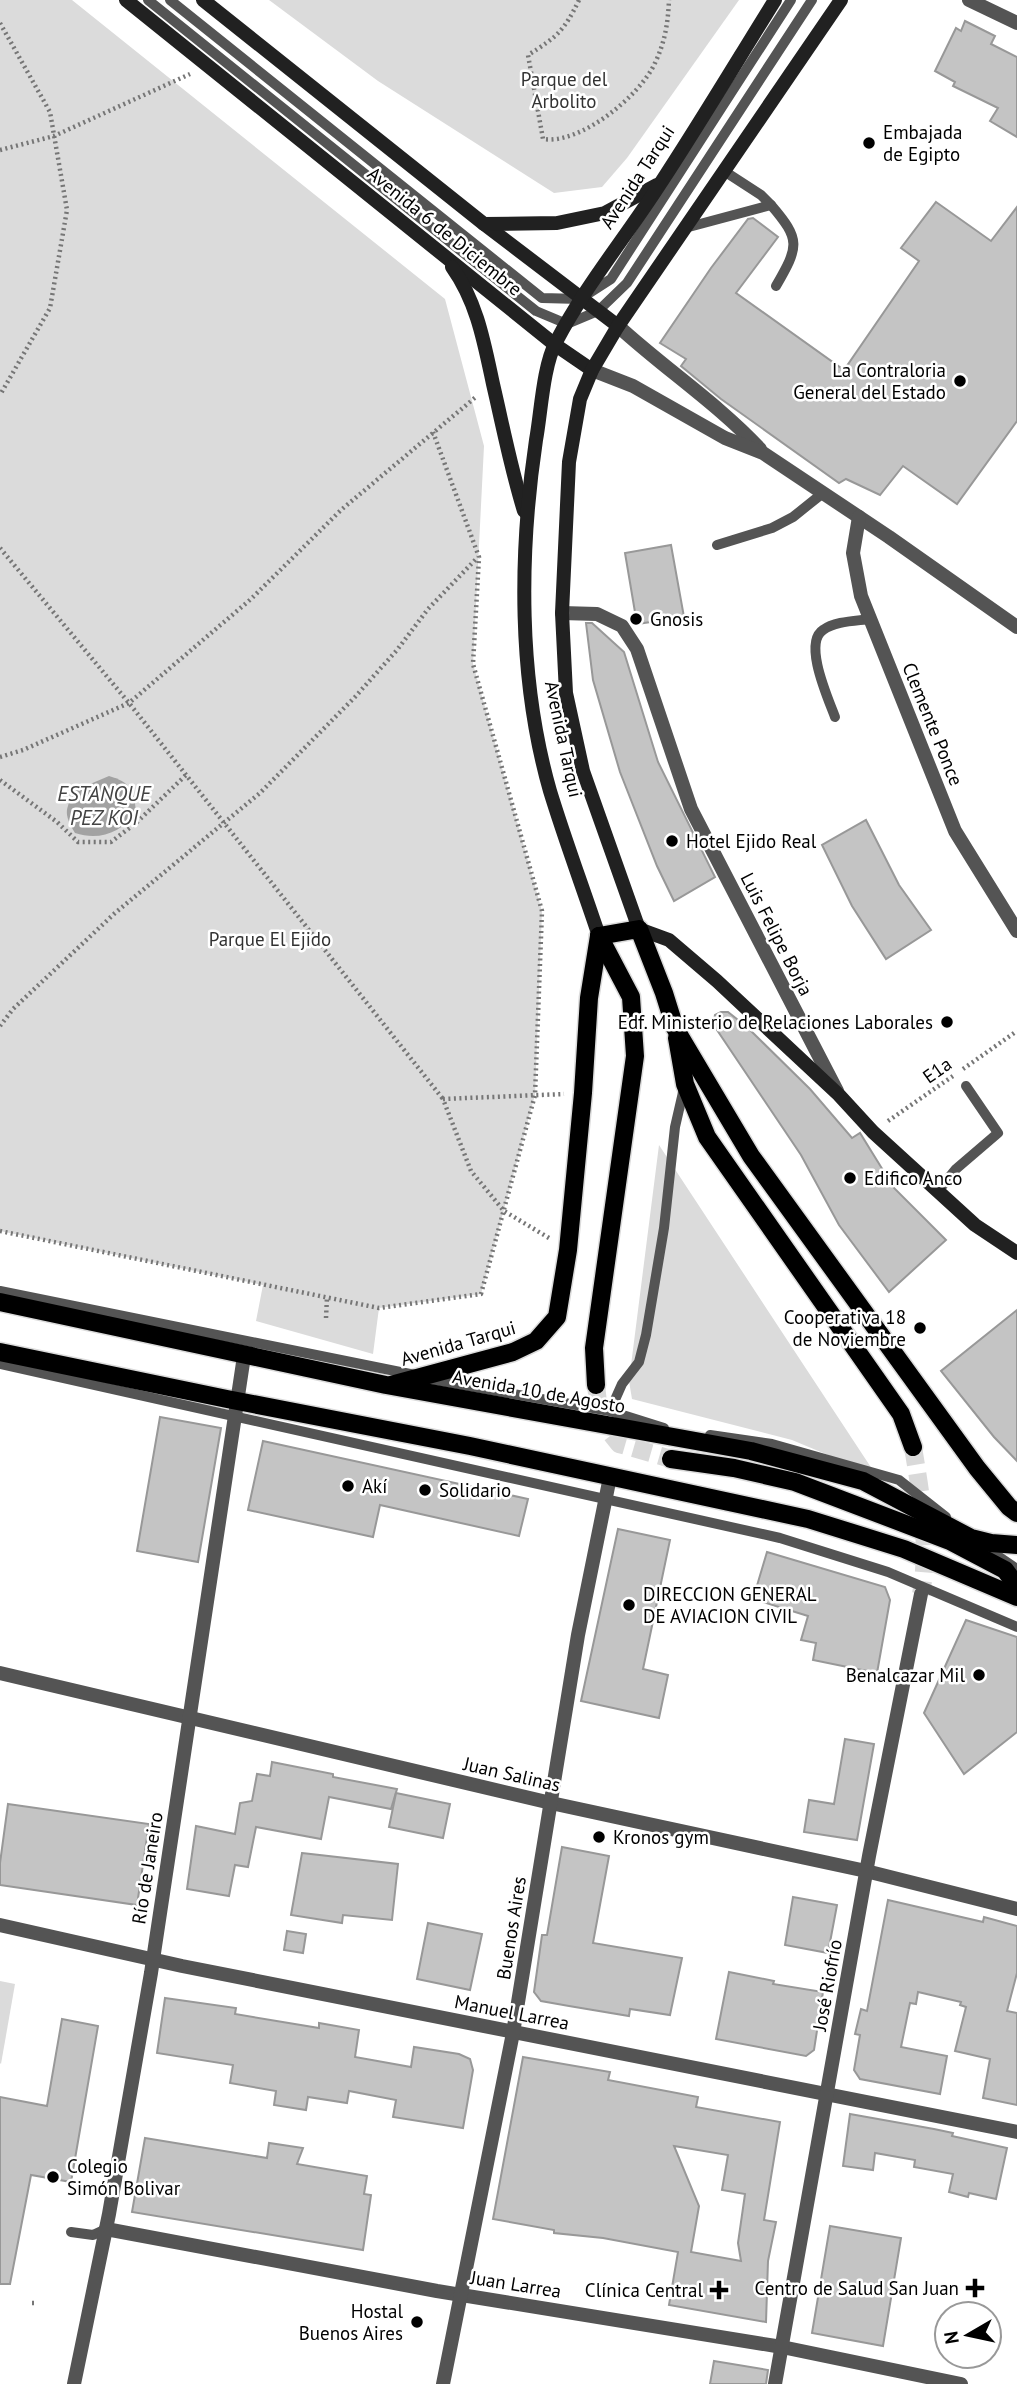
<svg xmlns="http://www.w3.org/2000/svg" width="1017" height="2384" viewBox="0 0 1017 2384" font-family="'PT Sans',sans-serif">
<rect width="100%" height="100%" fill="#fff"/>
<g fill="#dbdbdb">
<path d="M 0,0 L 72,0 L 445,299 L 484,446 L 473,664 L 542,911 L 535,1095 L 481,1294 L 379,1308 L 373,1354 L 256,1321 L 263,1285 L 0,1231 Z"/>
<path d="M 269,0 L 739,0 L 627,158 L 602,187 L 554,193 L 378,81 Z"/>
<path d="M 659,1145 L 876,1475 L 792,1440 L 632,1399 L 629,1381 Z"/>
<path d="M 0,1981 L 15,1984 L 1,2064 L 0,2063 Z"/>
</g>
<path fill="#a2a2a2" d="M 109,776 C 130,782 134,790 136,812 C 121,833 99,841 75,833 C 63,813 65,809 76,790 Z"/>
<g fill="#c4c4c4" stroke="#989898" stroke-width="2" fill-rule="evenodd">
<path d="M 965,21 L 995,36 L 991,44 L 1017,57 L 1017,137 L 990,121 L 998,108 L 953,86 L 955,82 L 935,71 L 956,28 L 961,31 Z"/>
<path d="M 936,202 L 991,241 L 1017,207 L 1017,421 L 957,504 L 903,466 L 880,495 L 846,479 L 839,483 L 721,399 L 681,366 L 686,359 L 660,343 L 711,268 L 748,219 L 753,218 L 778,237 L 736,293 L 844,370 L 919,261 L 901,248 Z"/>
<path d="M 671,545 L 684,617 L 637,624 L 625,553 Z"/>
<path d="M 586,623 L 592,623 L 624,652 L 658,762 L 715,877 L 674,901 L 657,866 L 620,772 L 593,680 Z"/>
<path d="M 866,820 L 899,885 L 931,930 L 886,959 L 852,906 L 822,845 Z"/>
<path d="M 721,1012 L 728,1012 L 747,1027 L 810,1089 L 852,1138 L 860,1133 L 894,1188 L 946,1240 L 889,1292 L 839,1225 L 801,1155 L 713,1024 L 715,1015 Z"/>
<path d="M 1017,1310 L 1017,1461 L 994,1437 L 941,1371 Z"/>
<path d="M 160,1417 L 221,1428 L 198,1562 L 137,1551 Z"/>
<path d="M 263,1441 L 528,1499 L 519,1536 L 380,1505 L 373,1537 L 248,1510 Z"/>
<path d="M 618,1529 L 670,1540 L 643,1669 L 668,1675 L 659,1718 L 581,1701 Z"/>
<path d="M 767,1552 L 885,1587 L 890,1600 L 877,1673 L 813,1660 L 816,1643 L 801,1640 L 808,1616 L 753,1599 Z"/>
<path d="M 966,1620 L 1017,1637 L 1017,1732 L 964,1774 L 924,1713 Z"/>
<path d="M 845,1739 L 874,1744 L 857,1840 L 804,1832 L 809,1800 L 834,1804 Z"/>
<path d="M 272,1762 L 333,1774 L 333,1777 L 397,1789 L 391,1809 L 329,1797 L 321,1839 L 256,1827 L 248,1867 L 235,1865 L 229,1896 L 187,1889 L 196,1826 L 235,1834 L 240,1803 L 252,1801 L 257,1774 L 270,1776 Z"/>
<path d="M 396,1793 L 450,1804 L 443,1838 L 389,1827 Z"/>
<path d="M 8,1804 L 149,1824 L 137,1905 L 0,1885 L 0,1863 Z"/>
<path d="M 562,1847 L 609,1856 L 593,1943 L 682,1958 L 670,2015 L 630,2009 L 629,2016 L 569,2006 L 541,2001 L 534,1992 L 542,1935 L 547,1935 Z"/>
<path d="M 302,1853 L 398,1864 L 392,1920 L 343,1915 L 342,1923 L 291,1915 Z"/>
<path d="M 793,1897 L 837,1905 L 828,1953 L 785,1945 Z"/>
<path d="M 888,1900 L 983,1922 L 984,1917 L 1017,1926 L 1017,1973 L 1007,2011 L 1017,2013 L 1017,2105 L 983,2098 L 990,2059 L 955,2051 L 966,2007 L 960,2005 L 961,2002 L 918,1992 L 916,2004 L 910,2003 L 901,2047 L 947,2056 L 940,2094 L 860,2079 L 854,2070 L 860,2035 L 855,2034 L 861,2009 L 867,2011 Z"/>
<path d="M 428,1923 L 482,1934 L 470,1990 L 417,1979 Z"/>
<path d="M 287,1931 L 306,1934 L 303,1953 L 284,1950 Z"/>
<path d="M 729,1972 L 774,1981 L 773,1984 L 823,1992 L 814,2050 L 806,2056 L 716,2039 Z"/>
<path d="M 165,1998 L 236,2008 L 235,2014 L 319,2028 L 319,2023 L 359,2030 L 355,2057 L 411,2067 L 414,2047 L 459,2054 L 470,2059 L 473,2070 L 463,2128 L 393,2117 L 396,2100 L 349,2091 L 347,2103 L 308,2097 L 306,2110 L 274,2105 L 276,2091 L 230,2083 L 233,2065 L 157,2053 Z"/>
<path d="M 62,2019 L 98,2026 L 71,2182 L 31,2175 L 10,2284 L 0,2284 L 0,2097 L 47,2106 Z"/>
<path d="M 523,2057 L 610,2072 L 608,2080 L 698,2097 L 696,2107 L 780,2122 L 764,2220 L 776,2222 L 768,2261 L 766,2322 L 669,2305 L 678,2252 L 603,2238 L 554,2233 L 554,2230 L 493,2219 ZM 674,2146 L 728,2155 L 722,2190 L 745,2194 L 738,2243 L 741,2261 L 691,2252 L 699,2206 Z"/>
<path d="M 850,2114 L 934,2129 L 953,2133 L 952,2136 L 1007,2148 L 996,2199 L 969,2193 L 968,2197 L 949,2192 L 953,2174 L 914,2167 L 915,2160 L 875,2153 L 873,2170 L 843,2166 Z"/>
<path d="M 145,2138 L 267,2158 L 269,2143 L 303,2148 L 297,2164 L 367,2176 L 364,2194 L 371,2195 L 363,2250 L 132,2212 Z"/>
<path d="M 830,2226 L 901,2238 L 883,2346 L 812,2333 Z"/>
<path d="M 714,2361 L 768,2370 L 766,2384 L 710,2384 Z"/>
</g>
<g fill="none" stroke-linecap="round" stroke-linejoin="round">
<g stroke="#d9d9d9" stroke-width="18" stroke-dasharray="18 9" stroke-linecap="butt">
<path d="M 596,1385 L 600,1420 L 619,1444 L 671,1459"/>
<path d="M 913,1447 C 921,1496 930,1545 921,1594"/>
</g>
<g stroke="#dbdbdb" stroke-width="21">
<g id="primary">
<path d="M 599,936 L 639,929 L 664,993 L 675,1028 L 751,1156 L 977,1468 L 1009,1507 L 1017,1513"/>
<path d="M 677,1038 L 685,1084 L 707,1137 L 901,1414 L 913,1447"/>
<path d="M 0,1302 L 386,1385 L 751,1451 L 863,1481 L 971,1538 L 991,1543 L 1017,1545"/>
<path d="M 0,1352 L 227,1399 L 470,1446 L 808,1519 L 904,1549 L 1017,1597"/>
<path d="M 391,1385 L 513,1352 L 536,1341 L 557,1317 L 568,1250 L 583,1093 L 589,998 L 599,936"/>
<path d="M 596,1385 L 594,1348 L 635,1056 L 631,997 L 599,936"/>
<path d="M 671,1459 L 734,1468 L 795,1482 L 950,1541 L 1005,1570 L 1017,1586"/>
</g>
</g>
<g stroke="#767676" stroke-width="4.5" stroke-dasharray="2 3.5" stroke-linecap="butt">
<path d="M 579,0 C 564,31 557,37 528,55 L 543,139 C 580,145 640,96 655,63 C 665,42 668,23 669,0"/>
<path d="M 0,23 L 50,112 L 67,210 L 50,308 L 0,395"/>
<path d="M 0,150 L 54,136 L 190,74"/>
<path d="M 0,548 L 129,703 L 443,1099"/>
<path d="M 0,757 L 23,750 L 129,703 L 251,599 L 341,510 L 477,396"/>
<path d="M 0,780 L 57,822 L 78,842 L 111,842 L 136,823 L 186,775"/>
<path d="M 0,1026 L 13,1009 L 115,913 L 260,793 L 355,697 L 397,650 L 428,609 L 478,557"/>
<path d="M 963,1069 L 1017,1031"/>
<path d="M 888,1121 L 953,1076"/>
<path d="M 0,1231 L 379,1308 L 481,1294 L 535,1095 L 542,911 L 473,664 L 479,557 L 433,432"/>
<path d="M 549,1238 L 504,1211 L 471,1171 L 443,1099 L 564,1094"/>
<path d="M 326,1318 L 327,1297"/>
<path d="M 32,2303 L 35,2303"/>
</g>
<g stroke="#545454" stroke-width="10">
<path d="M 148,0 L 536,311 L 567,324 L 598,311 L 627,283 L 812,0"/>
<path d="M 170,0 L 542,298 L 580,299 L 611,279 L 791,0"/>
<path d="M 771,205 C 801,240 799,246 776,286"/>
<path d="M 685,228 L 771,205 L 761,195 L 724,171"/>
<path d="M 717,545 L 772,528 L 793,517 L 823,493"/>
<path d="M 835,717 C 828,698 803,643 823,630 C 835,621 856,621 870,619"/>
<path d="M 938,1191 L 956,1169 L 998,1133 L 966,1086"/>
<path d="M 0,1291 L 415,1375"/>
<path d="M 0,1364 L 780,1538 L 888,1572 L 1017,1627"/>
<path d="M 429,1379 L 610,1411 L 664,1428"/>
<path d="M 610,1411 L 622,1384 L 639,1362 L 646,1335 L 664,1228 L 675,1127 L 684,1088"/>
<path d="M 710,1435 L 772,1444 L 899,1480 L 946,1517"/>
<path d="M 983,1546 L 1017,1569"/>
<path d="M 71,2232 L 93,2235 L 106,2229"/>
</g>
<g stroke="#545454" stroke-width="14">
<path d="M 969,0 L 1017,23"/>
<path d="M 618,326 C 665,369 717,403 760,449"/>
<path d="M 592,370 L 633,386 L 725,438 L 763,453 L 889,537 L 1017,627"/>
<path d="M 859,517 L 853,553 L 861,596 L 955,831 L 1017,931"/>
<path d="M 562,613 L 597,614 L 622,626 L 637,649 L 691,809 L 837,1091"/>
<path d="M 0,1673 L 551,1803 L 866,1871 L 1017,1909"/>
<path d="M 0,1925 L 182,1966 L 1017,2132"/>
<path d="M 106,2229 L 437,2291 L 782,2347 L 961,2384"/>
<path d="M 74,2384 L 109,2214 L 151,1973 L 244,1356"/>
<path d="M 443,2384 L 513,2033 L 578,1635 L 610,1477"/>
<path d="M 775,2384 L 869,1856 L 921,1594"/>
</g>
<g stroke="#212121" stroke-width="14">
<path d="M 126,0 L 554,344 L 592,370"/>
<path d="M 203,0 L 484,224 L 618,326"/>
<path d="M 841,0 L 618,326 L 592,370 L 580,399 L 569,462 L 562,613 L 566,693 L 583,771 L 639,929 L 669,940 L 717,981 L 839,1095 L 873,1132 L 975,1225 L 1017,1253"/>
<path d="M 484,224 L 557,223 L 605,213 L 657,185"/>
<path d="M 452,267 C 477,302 484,342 493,384 C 503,427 511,469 524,511"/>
<path d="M 599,936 C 583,888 565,840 550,791 C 518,679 519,554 536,440 C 541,413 543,366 556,342 C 585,286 626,237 660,184 C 700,123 737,61 775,0"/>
</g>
<use href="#primary" stroke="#000" stroke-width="18"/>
</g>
<g fill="#000" stroke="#fff" stroke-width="2.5">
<circle cx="869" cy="143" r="7"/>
<circle cx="960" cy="381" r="7"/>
<circle cx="636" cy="619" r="7"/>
<circle cx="672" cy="841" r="7"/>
<circle cx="947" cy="1022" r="7"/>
<circle cx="850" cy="1178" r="7"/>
<circle cx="920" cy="1328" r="7"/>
<circle cx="348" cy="1486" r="7"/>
<circle cx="425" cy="1490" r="7"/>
<circle cx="629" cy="1605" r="7"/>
<circle cx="979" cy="1675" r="7"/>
<circle cx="599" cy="1837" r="7"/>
<circle cx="53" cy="2177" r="7"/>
<path d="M971.5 2277.5h7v7h7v7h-7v7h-7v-7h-7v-7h7z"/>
<path d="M715.5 2279.5h7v7h7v7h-7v7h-7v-7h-7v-7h7z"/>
<circle cx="417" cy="2322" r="7"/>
</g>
<g text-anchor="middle" stroke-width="5" stroke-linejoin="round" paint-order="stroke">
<g font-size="19" fill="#323232" stroke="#fff">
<text x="564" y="86">Parque del<tspan x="564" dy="22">Arbolito</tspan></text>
<text x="270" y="946">Parque El Ejido</text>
</g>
<g font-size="19" fill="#000" stroke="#fff" text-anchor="start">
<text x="883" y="139">Embajada<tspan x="883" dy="22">de Egipto</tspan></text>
<text x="946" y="377" text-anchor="end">La Contraloria<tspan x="946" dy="22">General del Estado</tspan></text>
<text x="650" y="626">Gnosis</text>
<text x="686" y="848">Hotel Ejido Real</text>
<text x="933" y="1029" text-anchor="end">Edf. Ministerio de Relaciones Laborales</text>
<text x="864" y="1185">Edifico Anco</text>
<text x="906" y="1324" text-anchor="end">Cooperativa 18<tspan x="906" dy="22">de Noviembre</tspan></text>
<text x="362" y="1493">Akí</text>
<text x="439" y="1497">Solidario</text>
<text x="643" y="1601">DIRECCION GENERAL<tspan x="643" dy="22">DE AVIACION CIVIL</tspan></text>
<text x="965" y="1682" text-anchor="end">Benalcazar Mil</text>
<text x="613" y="1844">Kronos gym</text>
<text x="67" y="2173">Colegio<tspan x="67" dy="22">Simón Bolivar</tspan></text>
<text x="959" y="2295" text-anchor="end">Centro de Salud San Juan</text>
<text x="703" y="2297" text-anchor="end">Clínica Central</text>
<text x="403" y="2318" text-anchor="end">Hostal<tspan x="403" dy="22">Buenos Aires</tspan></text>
</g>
<g font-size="19" fill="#000" stroke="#fff">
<text transform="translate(637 177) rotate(-57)" y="7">Avenida Tarqui</text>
<text transform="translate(445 231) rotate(39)" y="7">Avenida 6 de Diciembre</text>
<text transform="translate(933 724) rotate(68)" y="7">Clemente Ponce</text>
<text transform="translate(564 739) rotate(78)" y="7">Avenida Tarqui</text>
<text transform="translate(777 934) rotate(63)" y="7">Luis Felipe Borja</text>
<text transform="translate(937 1070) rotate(-35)" y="7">E1a</text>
<text transform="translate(458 1343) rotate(-16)" y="7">Avenida Tarqui</text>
<text transform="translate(539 1391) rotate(10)" y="7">Avenida 10 de Agosto</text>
<text transform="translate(512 1774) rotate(13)" y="7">Juan Salinas</text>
<text transform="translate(147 1868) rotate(-81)" y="7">Río de Janeiro</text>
<text transform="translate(511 1928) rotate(-81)" y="7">Buenos Aires</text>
<text transform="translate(827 1985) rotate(-80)" y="7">José Riofrío</text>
<text transform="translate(512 2012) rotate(11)" y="7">Manuel Larrea</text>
<text transform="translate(516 2284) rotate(9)" y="7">Juan Larrea</text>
</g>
<g font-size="21" font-style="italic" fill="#434343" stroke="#fff">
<text x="104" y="801">ESTANQUE<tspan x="104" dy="24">PEZ KOI</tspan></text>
</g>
</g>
<g transform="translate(968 2335) rotate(261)"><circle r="33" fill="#ffffff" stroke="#999999" stroke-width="2"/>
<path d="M0-5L12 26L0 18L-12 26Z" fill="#000000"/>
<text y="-10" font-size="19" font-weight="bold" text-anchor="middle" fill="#000000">N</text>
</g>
</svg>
